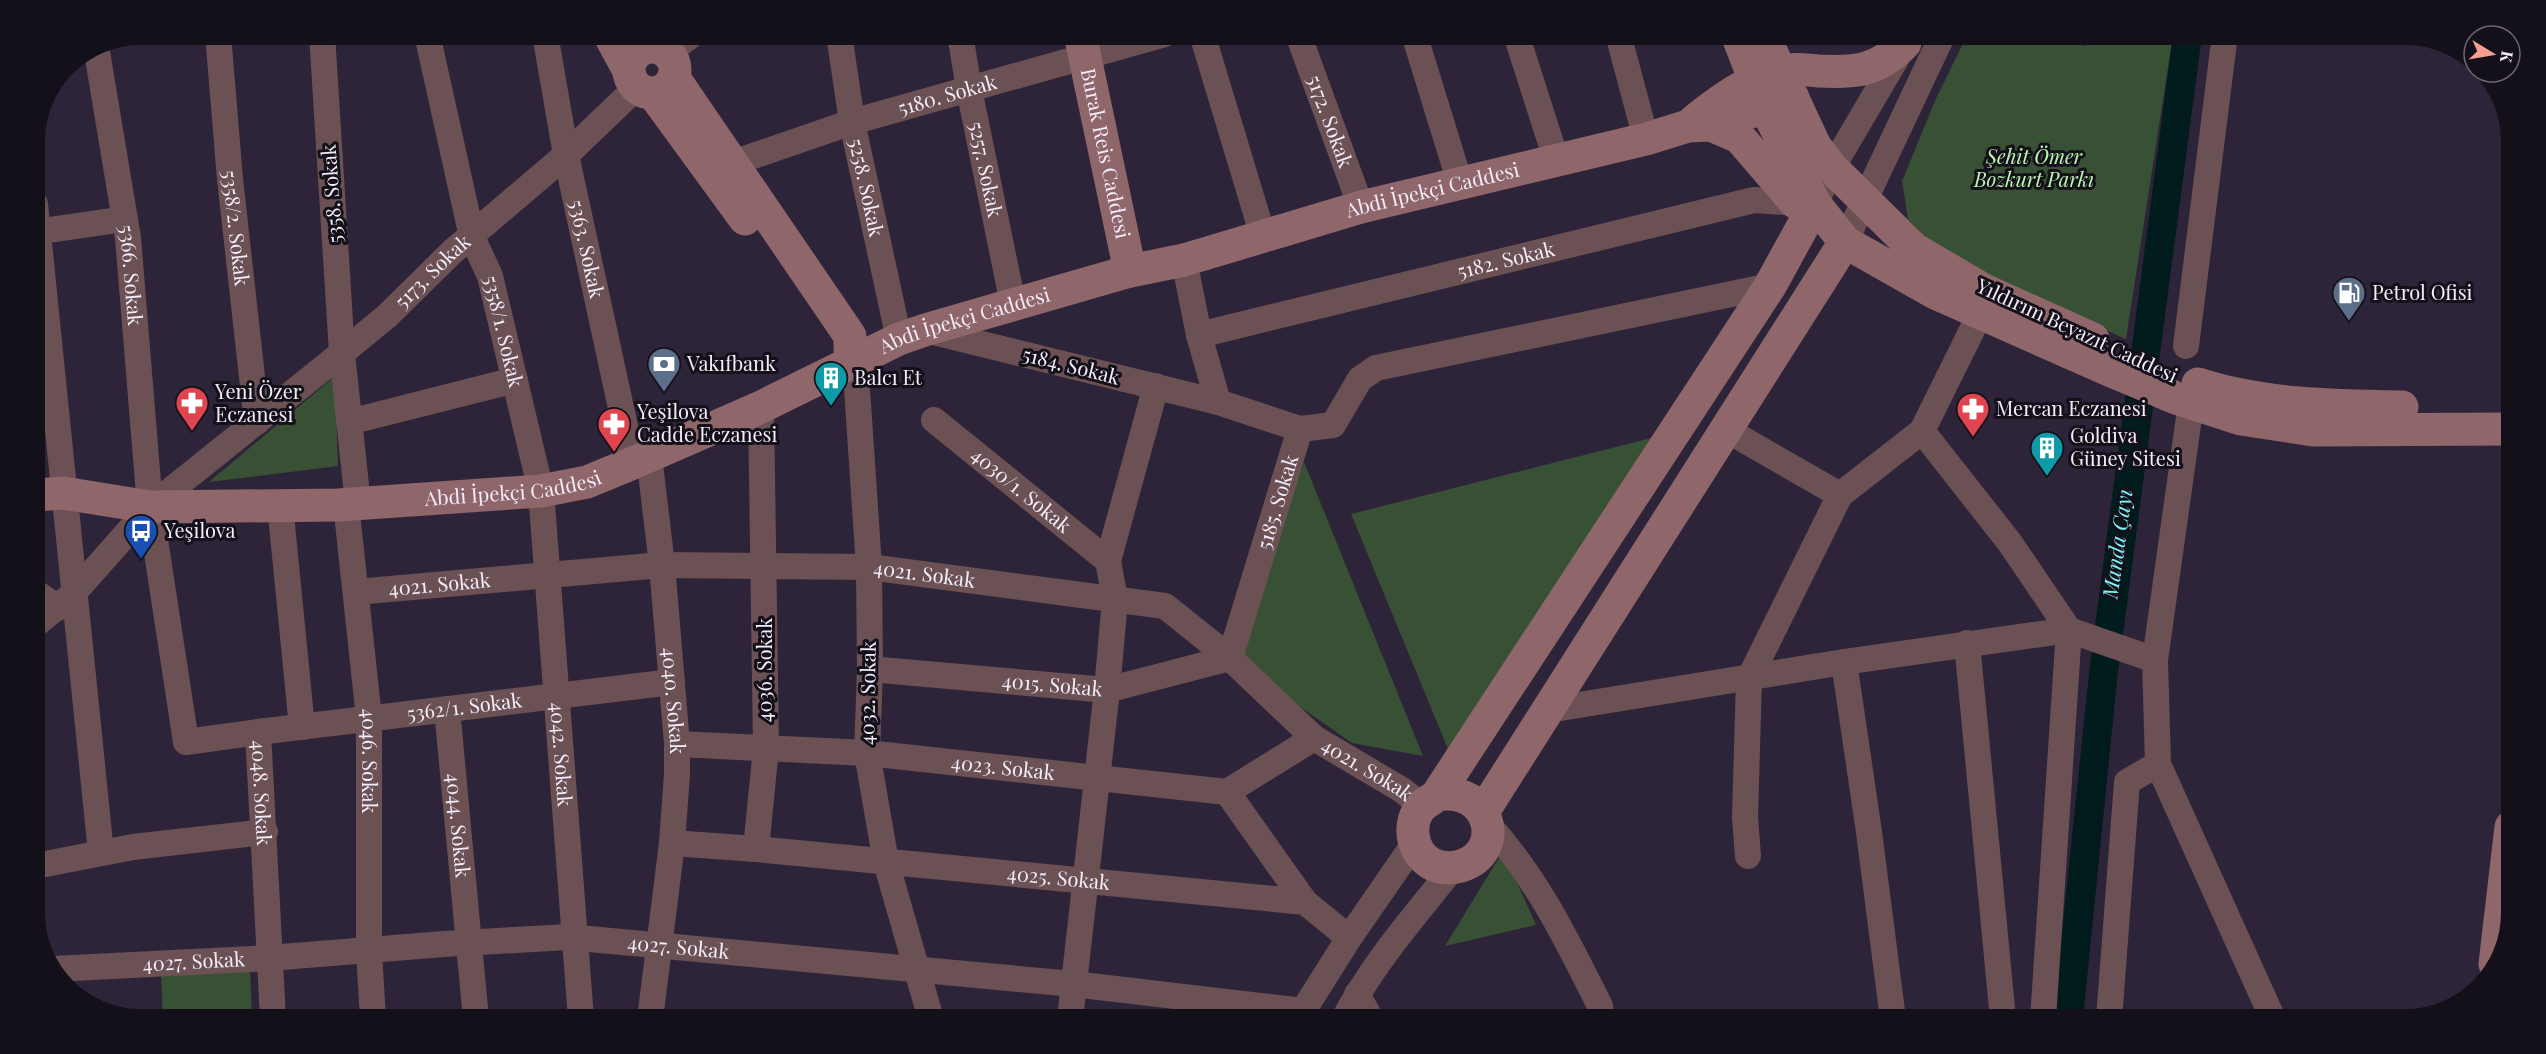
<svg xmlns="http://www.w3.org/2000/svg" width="2546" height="1054" viewBox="0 0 2546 1054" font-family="'Playfair Display',serif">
<rect width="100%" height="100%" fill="#2e2439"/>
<g fill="#385034">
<path d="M 1967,35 L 2080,35 L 2083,46 L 2136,35 L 2173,35 L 2126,339 L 1944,259 L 1908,219 L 1902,181 L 1935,101 Z"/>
<path d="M 335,376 L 338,466 L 209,482 Z"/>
<path d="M 1663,435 L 1448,749 L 1351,514 Z"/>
<path d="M 1304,462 L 1423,756 L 1352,743 L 1230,658 Z"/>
<path d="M 1503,851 L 1536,925 L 1445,946 Z"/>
<path d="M 250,967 L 252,1019 L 163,1019 L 161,971 Z"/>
</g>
<path fill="#021b1c" d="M 2173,35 L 2202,35 L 2117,680 L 2083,1019 L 2053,1019 L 2090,664 Z"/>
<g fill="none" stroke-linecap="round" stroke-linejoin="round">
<g stroke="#6b5153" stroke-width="26">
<path id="s1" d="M 218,34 L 230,179 L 257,422"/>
<path id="s2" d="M 427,34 L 472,237 L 490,276 L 541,491 L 581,1019"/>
<path id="s3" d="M 545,34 L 566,155 L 633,463"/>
<path id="s4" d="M 839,34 L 852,122 L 899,339"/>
<path id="s5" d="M 960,34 L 969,89 L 1013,304"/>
<path d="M 1202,34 L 1263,236"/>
<path id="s6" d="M 1298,34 L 1361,207"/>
<path d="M 1414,34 L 1460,183"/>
<path d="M 1516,34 L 1556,159"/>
<path d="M 1618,34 L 1646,139"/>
<path id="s7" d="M 96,46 L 128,238 L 150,507 L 186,742 L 258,732 L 273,1019"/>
<path d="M 668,53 L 693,34"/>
<path id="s8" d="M 733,163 L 852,122 L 1165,34"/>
<path d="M 35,204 L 101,853"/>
<path d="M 35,232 L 125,219"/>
<path d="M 1845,242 L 1943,34"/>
<path d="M 1184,260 L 1199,335 L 1218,402"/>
<path id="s9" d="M 1199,335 L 1754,200 L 1815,204 L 1832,168 L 1902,49"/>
<path d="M 2186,346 L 2225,34"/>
<path d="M 855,359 L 869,567 L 870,669 L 867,753 L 886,862 L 931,1019"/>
<path d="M 2191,403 L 2155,660 L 2158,764 L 2273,1019"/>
<path id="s10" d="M 934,420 L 1108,561"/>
<path d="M 349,422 L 515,380"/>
<path d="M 1300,429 L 1333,425 L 1360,379 L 1376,368 L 1770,286"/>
<path d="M 1725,429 L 1840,495"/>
<path d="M 1922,431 L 2010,543 L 2069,630 L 2043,1019"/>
<path id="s11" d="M 649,456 L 662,565 L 677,744 L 677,774 L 672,843 L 650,1019"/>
<path id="s12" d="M 346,504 L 369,718 L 369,951 L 373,1019"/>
<path id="s13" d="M 358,504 L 342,353 L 387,316 L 452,252 L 566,155 L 637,87"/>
<path d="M 280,505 L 302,727"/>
<path d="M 35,592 L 58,608"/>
<path id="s14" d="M 356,592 L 662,565 L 869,567 L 1165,606 L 1230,658 L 1314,738 L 1402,790 L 1422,806"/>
<path d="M 35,625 L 73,594 L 150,507 L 342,353 L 322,34"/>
<path d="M 1967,643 L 2003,1019"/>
<path d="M 1844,662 L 1869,832 L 1893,1019"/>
<path id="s15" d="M 870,669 L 1107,690 L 1230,658 L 1300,429 L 1218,402 L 925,330"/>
<path id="s16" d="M 447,709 L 476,1019"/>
<path d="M 1548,710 L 1844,662 L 2069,630 L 2155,660"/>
<path id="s17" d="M 258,732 L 672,682"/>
<path id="s18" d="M 677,744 L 867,753 L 1227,792 L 1314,738"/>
<path d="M 1227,792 L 1305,902"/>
<path d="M 1487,823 C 1537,878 1567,940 1600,1006 L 1602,1019"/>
<path d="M 672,843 L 756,849 L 766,748 L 761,407"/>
<path id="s19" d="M 756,849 L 1305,902 L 1349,938"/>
<path d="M 1748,856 L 1745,817 L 1749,679 L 1840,495 L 1922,431 L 1980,314"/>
<path d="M 35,866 L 133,847 L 265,832"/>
<path id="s20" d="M 53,969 L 269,958 L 444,944 L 568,937 L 1073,984 L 1303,1011"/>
<path d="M 1357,994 L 1371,1019"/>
<path d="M 1070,1019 L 1107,690 L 1115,599 L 1108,561 L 1156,386"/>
<path d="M 1295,1019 L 1303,1011 L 1349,938 L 1414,844"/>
<path d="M 1344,1019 C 1372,964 1414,917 1452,869"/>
<path d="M 2109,1019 L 2127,782 L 2158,764"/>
</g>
<g stroke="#8f666a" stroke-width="33">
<path d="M 609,34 L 629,71"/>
<path id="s21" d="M 1080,34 L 1130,271"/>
<path d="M 1737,34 L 1765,107 L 1815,204 L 1845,242 L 1935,293 L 2109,370 L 2176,398 L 2241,419 L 2313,430 L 2511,429"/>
<path d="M 1763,34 L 1815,146 L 1832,168 L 1914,249 L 1984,290 L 2093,339"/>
<circle cx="652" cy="70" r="23"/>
<path d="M 674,78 L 850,336 L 850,350 L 855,359"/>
<path d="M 653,93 L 745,219"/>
<path d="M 1694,121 C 1720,100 1749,79 1782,71 C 1794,68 1806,70 1818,71 C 1856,73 1878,71 1905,43"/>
<path d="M 1711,125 L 1739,137 L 1795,202"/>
<path d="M 2198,384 C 2262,405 2335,406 2402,407"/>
<path id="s22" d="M 35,495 L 63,493 L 150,507 L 338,505 L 541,491 L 587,482 L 633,463 L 761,407 L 899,339 L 925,330 L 1130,271 L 1184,260 L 1361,207 L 1646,139 L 1688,126 L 1711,125 L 1793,98"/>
<path d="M 1437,795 C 1491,785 1507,852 1461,866 C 1450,869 1440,869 1430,863 C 1411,851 1407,822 1422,806 C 1426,802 1433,799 1437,795 L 1770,286 L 1815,204"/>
<path d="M 1483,812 L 1845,242"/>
<path d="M 2495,964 L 2511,827"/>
</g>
</g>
<defs>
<g id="fuel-pin" transform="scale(1.725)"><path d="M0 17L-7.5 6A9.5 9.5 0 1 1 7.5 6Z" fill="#5c6f8a" stroke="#141019"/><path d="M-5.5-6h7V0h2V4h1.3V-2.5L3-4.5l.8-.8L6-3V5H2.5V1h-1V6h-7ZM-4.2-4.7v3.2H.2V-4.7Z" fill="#fff"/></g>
<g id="bank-pin" transform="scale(1.725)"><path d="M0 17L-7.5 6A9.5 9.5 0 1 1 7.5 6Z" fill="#5c6f8a" stroke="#141019"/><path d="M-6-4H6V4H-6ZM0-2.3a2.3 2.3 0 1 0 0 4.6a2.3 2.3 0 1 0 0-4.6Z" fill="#fff"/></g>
<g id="building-pin" transform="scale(1.725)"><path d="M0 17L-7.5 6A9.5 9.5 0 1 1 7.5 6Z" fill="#0f9aa8" stroke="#141019"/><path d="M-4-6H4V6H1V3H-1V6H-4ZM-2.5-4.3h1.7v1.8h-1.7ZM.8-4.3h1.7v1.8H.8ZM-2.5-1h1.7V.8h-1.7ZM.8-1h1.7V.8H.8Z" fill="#fff"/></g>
<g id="pharmacy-pin" transform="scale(1.725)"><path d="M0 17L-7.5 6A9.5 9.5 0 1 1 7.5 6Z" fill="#e0444e" stroke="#141019"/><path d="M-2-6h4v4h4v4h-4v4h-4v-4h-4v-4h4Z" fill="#fff"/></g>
<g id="bus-pin" transform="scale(1.725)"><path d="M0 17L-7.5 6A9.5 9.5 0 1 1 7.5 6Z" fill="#1a4fb4" stroke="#141019"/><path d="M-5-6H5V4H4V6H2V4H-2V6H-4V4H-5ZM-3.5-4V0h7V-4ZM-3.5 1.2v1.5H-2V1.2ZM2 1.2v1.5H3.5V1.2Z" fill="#fff"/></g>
</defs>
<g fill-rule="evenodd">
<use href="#fuel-pin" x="2349" y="293"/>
<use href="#bank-pin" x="664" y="364"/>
<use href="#building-pin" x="831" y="378"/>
<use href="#pharmacy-pin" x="192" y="403"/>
<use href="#pharmacy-pin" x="1973" y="409"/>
<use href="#pharmacy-pin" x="614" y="424"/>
<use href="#building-pin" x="2047" y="448"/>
<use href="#bus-pin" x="141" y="531"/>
</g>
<g text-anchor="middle" stroke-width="6" stroke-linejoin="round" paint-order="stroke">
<g font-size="20" fill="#f3ecfa" stroke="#141019">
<text dy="7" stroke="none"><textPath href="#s8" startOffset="225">5180. Sokak</textPath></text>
<text dy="7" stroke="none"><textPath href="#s6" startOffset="93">5172. Sokak</textPath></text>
<text dy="7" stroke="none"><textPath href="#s21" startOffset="122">Burak Reis Caddesi</textPath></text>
<text dy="7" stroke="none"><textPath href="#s5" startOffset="138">5257. Sokak</textPath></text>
<text dy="7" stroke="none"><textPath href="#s4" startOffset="156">5258. Sokak</textPath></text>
<text dy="7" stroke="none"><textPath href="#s22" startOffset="1452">Abdi İpekçi Caddesi</textPath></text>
<text transform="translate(332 194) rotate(-94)" y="7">5358. Sokak</text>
<text dy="7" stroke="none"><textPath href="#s1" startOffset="195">5358/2. Sokak</textPath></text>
<text dy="7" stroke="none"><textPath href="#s3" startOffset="219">5363. Sokak</textPath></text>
<text dy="7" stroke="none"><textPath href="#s9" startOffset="316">5182. Sokak</textPath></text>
<text dy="7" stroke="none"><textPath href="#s13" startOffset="274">5173. Sokak</textPath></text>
<text dy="7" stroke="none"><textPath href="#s7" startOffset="232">5366. Sokak</textPath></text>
<text dy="7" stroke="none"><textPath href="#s22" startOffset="966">Abdi İpekçi Caddesi</textPath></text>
<text transform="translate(2077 331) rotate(25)" y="7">Yıldırım Beyazıt Caddesi</text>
<text dy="7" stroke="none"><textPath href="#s2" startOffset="308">5358/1. Sokak</textPath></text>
<text transform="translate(1071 366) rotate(14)" y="7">5184. Sokak</text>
<text dy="7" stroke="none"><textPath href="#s22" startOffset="480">Abdi İpekçi Caddesi</textPath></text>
<text dy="7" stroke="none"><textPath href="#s10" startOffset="112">4030/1. Sokak</textPath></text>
<text dy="7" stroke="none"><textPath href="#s15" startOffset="528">5185. Sokak</textPath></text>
<text dy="7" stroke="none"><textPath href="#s14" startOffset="570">4021. Sokak</textPath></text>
<text dy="7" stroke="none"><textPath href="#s14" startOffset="84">4021. Sokak</textPath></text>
<text transform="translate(765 670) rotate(-90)" y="7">4036. Sokak</text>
<text dy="7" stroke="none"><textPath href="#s15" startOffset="183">4015. Sokak</textPath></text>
<text transform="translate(868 693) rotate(-89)" y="7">4032. Sokak</text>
<text dy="7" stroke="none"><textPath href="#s11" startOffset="246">4040. Sokak</textPath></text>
<text dy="7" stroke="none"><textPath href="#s17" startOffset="208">5362/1. Sokak</textPath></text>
<text dy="7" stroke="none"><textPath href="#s2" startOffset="736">4042. Sokak</textPath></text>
<text dy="7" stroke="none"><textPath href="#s12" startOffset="258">4046. Sokak</textPath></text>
<text dy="7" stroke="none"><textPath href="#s18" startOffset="327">4023. Sokak</textPath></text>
<text dy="7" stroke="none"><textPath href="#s14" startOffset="1074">4021. Sokak</textPath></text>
<text dy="7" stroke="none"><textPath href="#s7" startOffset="836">4048. Sokak</textPath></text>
<text dy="7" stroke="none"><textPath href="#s16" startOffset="117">4044. Sokak</textPath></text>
<text dy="7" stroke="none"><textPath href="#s19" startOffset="304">4025. Sokak</textPath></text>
<text dy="7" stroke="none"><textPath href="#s20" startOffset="627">4027. Sokak</textPath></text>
<text dy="7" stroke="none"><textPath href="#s20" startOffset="141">4027. Sokak</textPath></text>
</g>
<g font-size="20" font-style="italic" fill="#bbf6b2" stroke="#141019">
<text x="2034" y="164">Şehit Ömer<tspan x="2034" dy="23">Bozkurt Parkı</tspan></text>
</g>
<g font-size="20" fill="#f3ecfa" stroke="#141019" text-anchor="start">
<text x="2372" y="300">Petrol Ofisi</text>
<text x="687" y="371">Vakıfbank</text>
<text x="854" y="385">Balcı Et</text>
<text x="215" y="399">Yeni Özer<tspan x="215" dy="23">Eczanesi</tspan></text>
<text x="1996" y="416">Mercan Eczanesi</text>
<text x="637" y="419">Yeşilova<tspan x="637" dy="23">Cadde Eczanesi</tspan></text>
<text x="2070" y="443">Goldiva<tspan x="2070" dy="23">Güney Sitesi</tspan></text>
<text x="164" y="538">Yeşilova</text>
</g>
<g font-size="21" font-style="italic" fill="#7ff6fd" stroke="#141019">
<text transform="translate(2118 544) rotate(-82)" y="7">Manda Çayı</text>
</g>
</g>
<path d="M0 0H2546V1054H0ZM141 45H2405A96 96 0 0 1 2501 141V913A96 96 0 0 1 2405 1009H141A96 96 0 0 1 45 913V141A96 96 0 0 1 141 45Z" fill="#141019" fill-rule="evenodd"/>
<g transform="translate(2492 54) rotate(101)"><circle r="28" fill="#141019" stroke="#6d6873" stroke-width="1.5"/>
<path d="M0-4.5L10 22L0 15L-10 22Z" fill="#f59d8f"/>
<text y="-9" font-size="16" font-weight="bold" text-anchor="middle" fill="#f3ecfa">K</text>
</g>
</svg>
